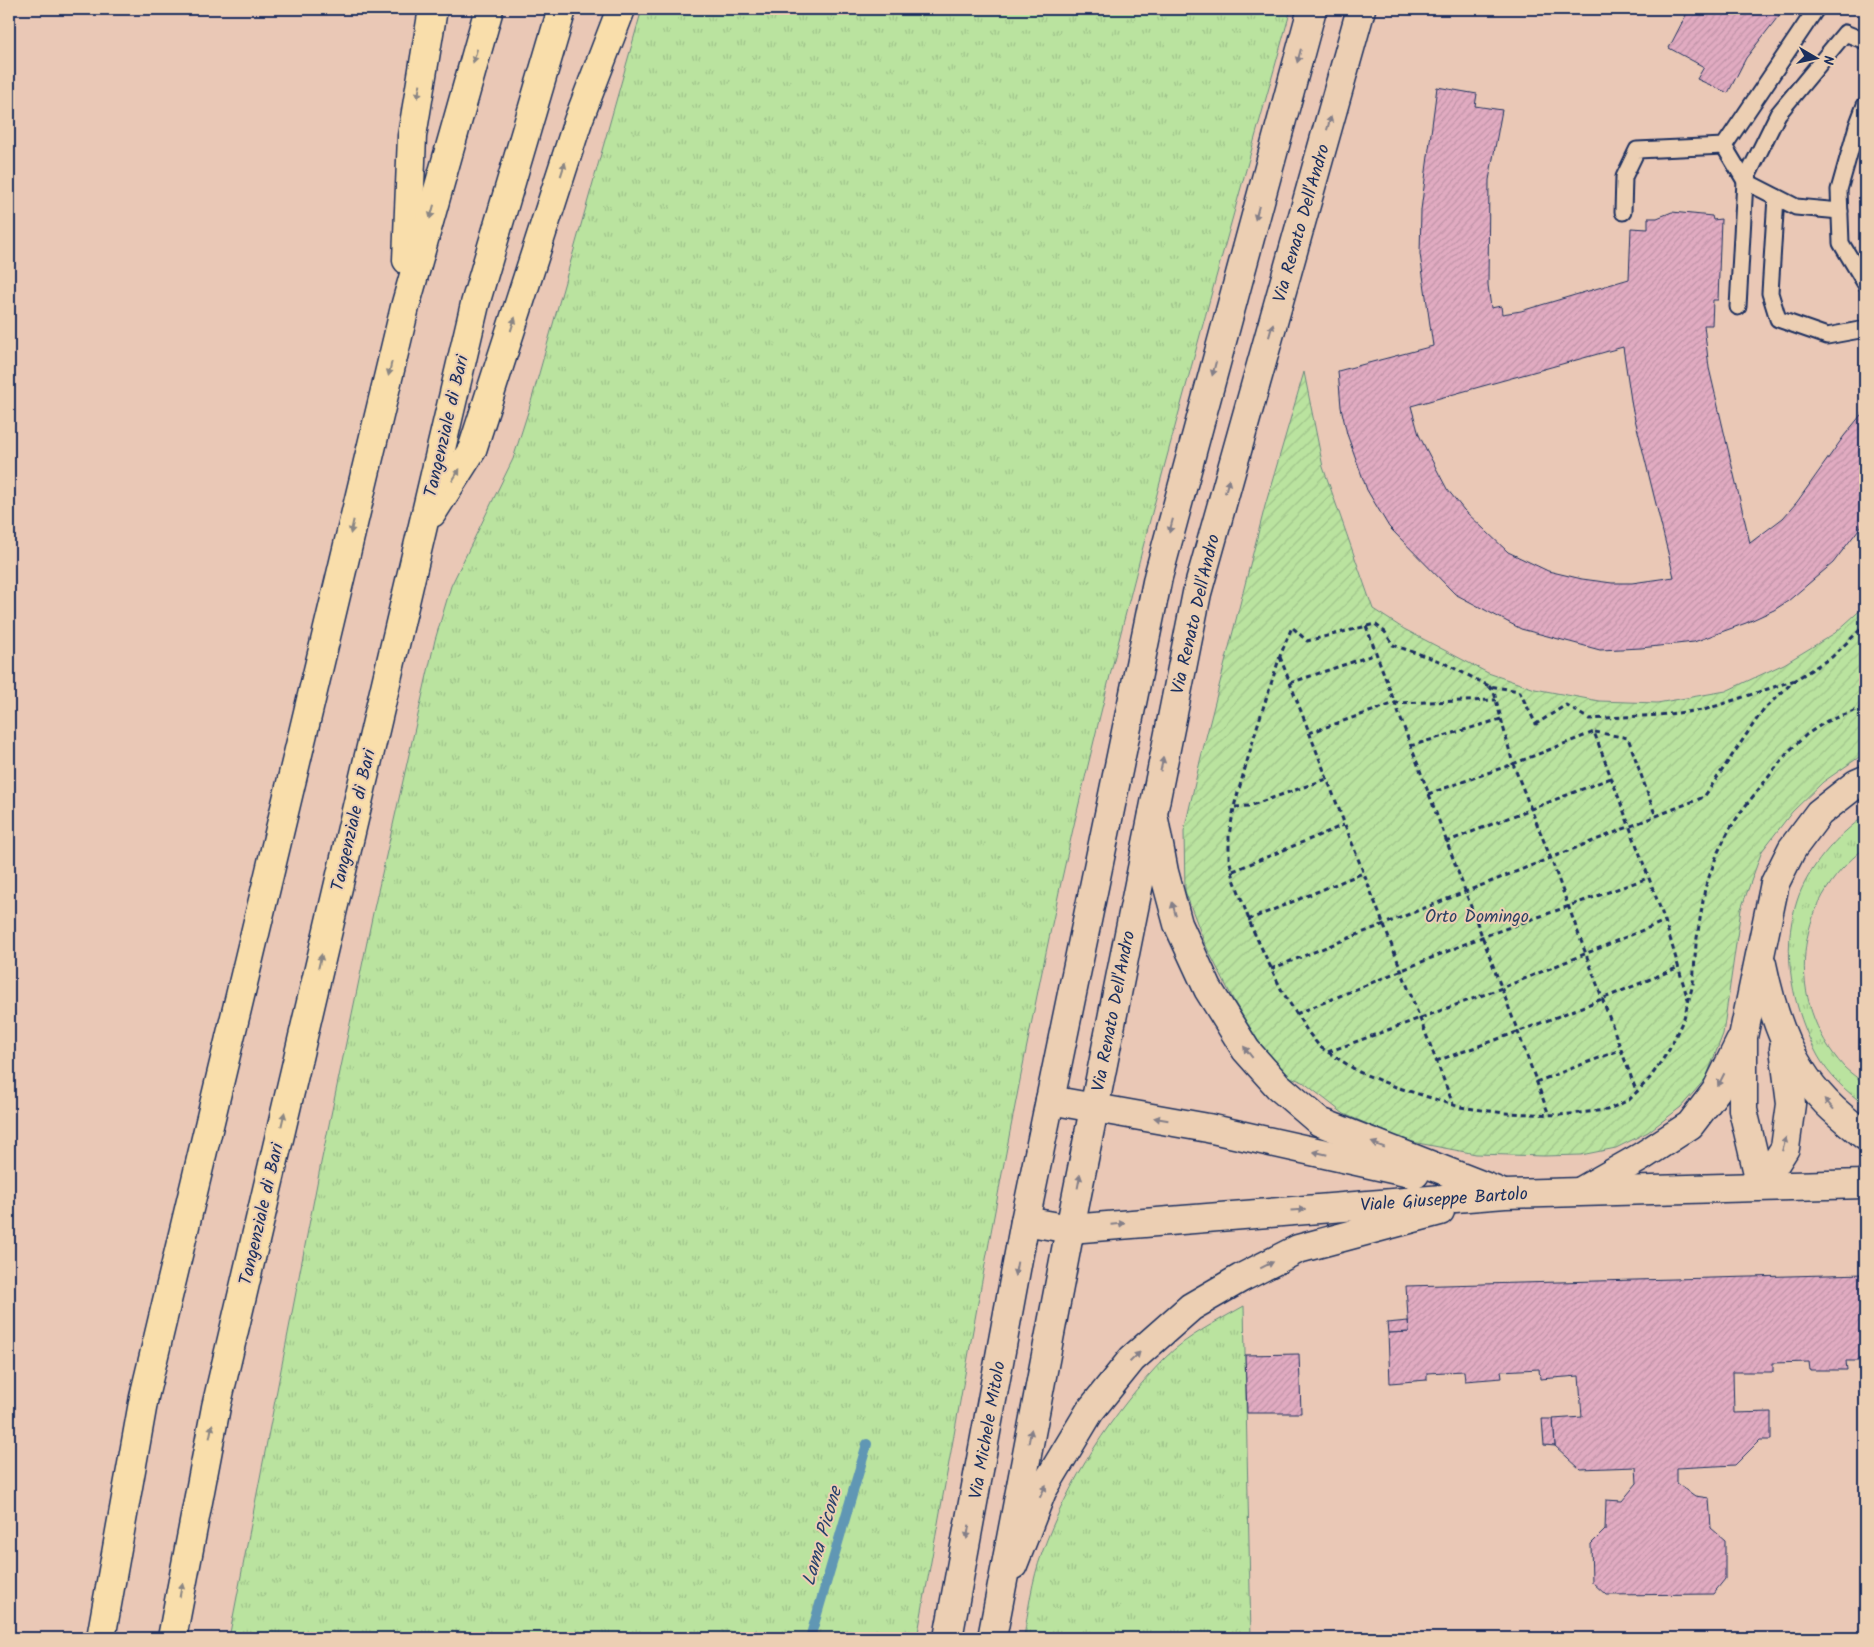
<svg xmlns="http://www.w3.org/2000/svg" width="1874" height="1647" viewBox="0 0 1874 1647" font-family="Kalam,sans-serif">
<defs>
<pattern id="grass-tufts" width="24" height="20" patternUnits="userSpaceOnUse" patternTransform="scale(1.25)"><rect width="24" height="20" fill="#bae39f"/><path d="M3 7l-1-3M5 7V3M7 7l1-3M15 17l-1-3M17 17v-4M19 17l1-3" fill="none" stroke="#9fc38b"/></pattern>
<pattern id="garden-furrows" width="10" height="10" patternUnits="userSpaceOnUse" patternTransform="scale(1.25)"><rect width="10" height="10" fill="#bae39f"/><path d="M-1 1l2-2M0 10L10 0M9 11l2-2" fill="none" stroke="#9fc38b"/></pattern>
<pattern id="building-hatch" width="6" height="6" patternUnits="userSpaceOnUse" patternTransform="scale(1.25)"><rect width="6" height="6" fill="#e1abc1"/><path d="M-1 1l2-2M0 6l6-6M5 7l2-2" fill="none" stroke="#c093a8"/></pattern>
</defs>
<rect width="100%" height="100%" fill="#eac8b6"/>
<filter id="ink" filterUnits="userSpaceOnUse"><feTurbulence type="fractalNoise" baseFrequency=".02" numOctaves="2"/><feDisplacementMap in="SourceGraphic" scale="10" xChannelSelector="R" yChannelSelector="G"/><feConvolveMatrix kernelMatrix="1 2 1 2 8 2 1 2 1" color-interpolation-filters="sRGB"/></filter>
<g filter="url(#ink)">
<g fill="url(#grass-tufts)" stroke="#6a897e">
<path d="M 642,9 L 1291,9 C 1215,281 1137,553 1073,829 C 1012,1097 967,1368 917,1638 L 229,1638 L 321,1163 L 373,913 L 435,640 L 451,586 L 513,459 L 529,409 Z"/>
<path d="M 1865,816 L 1865,848 C 1793,902 1784,1000 1844,1067 C 1850,1073 1858,1078 1865,1084 L 1865,1105 C 1847,1092 1829,1076 1818,1056 C 1793,1010 1780,952 1797,901 C 1807,869 1837,835 1865,816 Z"/>
<path d="M 1244,1306 L 1251,1638 L 1024,1638 C 1028,1610 1032,1580 1042,1553 C 1067,1483 1113,1411 1165,1358 C 1187,1336 1218,1321 1244,1306 Z"/>
</g>
<path fill="url(#garden-furrows)" stroke="#6a897e" d="M 1304,372 L 1323,467 L 1373,609 L 1404,629 L 1488,673 L 1535,689 L 1599,701 L 1657,703 L 1726,691 L 1784,664 L 1835,633 L 1865,606 L 1865,753 L 1823,782 L 1792,812 L 1762,851 L 1741,909 L 1723,1034 L 1706,1078 L 1681,1107 L 1648,1132 L 1616,1148 L 1581,1155 L 1544,1156 L 1476,1154 L 1407,1141 L 1344,1114 L 1303,1082 L 1288,1076 L 1259,1042 L 1235,1003 L 1205,944 L 1185,891 L 1184,831 L 1201,757 L 1265,506 Z"/>
<g fill="none" stroke-linecap="round" stroke-linejoin="round">
<path stroke="#6097b4" stroke-width="10" d="M 810,1638 L 867,1444"/>
</g>
<g fill="url(#building-hatch)" stroke="#1b2f5e" fill-rule="evenodd">
<path d="M 1689,9 L 1784,9 L 1746,58 L 1728,93 L 1697,79 L 1704,67 L 1669,48 Z"/>
<path d="M 1437,87 L 1477,94 L 1475,106 L 1502,110 L 1489,180 L 1488,285 L 1491,308 L 1501,306 L 1502,314 L 1521,311 L 1629,279 L 1631,228 L 1648,229 L 1648,218 L 1657,218 L 1672,212 L 1712,216 L 1713,220 L 1721,219 L 1718,300 L 1713,300 L 1712,325 L 1704,325 L 1709,368 L 1750,543 L 1783,518 L 1797,502 L 1844,436 L 1865,410 L 1865,521 L 1833,563 L 1788,601 L 1774,610 L 1746,623 L 1694,642 L 1641,648 L 1600,650 L 1521,629 L 1455,594 L 1389,527 L 1367,490 L 1347,434 L 1341,407 L 1338,371 L 1433,346 L 1420,254 L 1421,210 ZM 1623,347 L 1632,407 L 1674,577 L 1632,583 L 1612,583 L 1582,579 L 1548,571 L 1508,552 L 1464,510 L 1447,489 L 1426,449 L 1419,435 L 1411,406 Z"/>
<path d="M 1865,1274 L 1865,1361 L 1846,1361 L 1847,1370 L 1810,1370 L 1809,1362 L 1773,1363 L 1773,1372 L 1733,1372 L 1734,1413 L 1771,1412 L 1771,1440 L 1760,1440 L 1735,1465 L 1677,1468 L 1677,1483 L 1695,1496 L 1709,1498 L 1711,1528 L 1725,1540 L 1725,1579 L 1713,1594 L 1606,1595 L 1592,1582 L 1591,1544 L 1605,1530 L 1606,1500 L 1622,1501 L 1637,1483 L 1636,1467 L 1580,1469 L 1555,1446 L 1553,1419 L 1582,1417 L 1579,1376 L 1540,1379 L 1539,1369 L 1501,1371 L 1502,1378 L 1465,1381 L 1464,1371 L 1427,1373 L 1427,1380 L 1390,1383 L 1388,1333 L 1409,1332 L 1406,1286 Z"/>
<path d="M 1408,1321 L 1409,1332 L 1388,1333 L 1387,1323 Z"/>
<path d="M 1299,1354 L 1301,1413 L 1247,1413 L 1245,1355 Z"/>
<path d="M 1542,1419 L 1553,1419 L 1555,1446 L 1544,1445 Z"/>
</g>
<g fill="none" stroke-linecap="round" stroke-linejoin="round">
<g stroke="#1b2f5e" stroke-width="19">
<g id="lane">
<path d="M 1816,9 L 1724,146 L 1745,181 L 1796,207 L 1840,211"/>
<path d="M 1865,105 L 1857,126 L 1839,190 L 1841,243 L 1865,283"/>
<path d="M 1776,197 L 1770,293 L 1778,319 L 1827,336 L 1865,329"/>
<path d="M 1623,212 L 1624,177 L 1637,150 L 1724,146"/>
<path d="M 1738,307 L 1745,181 L 1778,114 L 1845,33 L 1865,41"/>
</g>
</g>
<g stroke="#1b2f5e" stroke-width="31">
<g id="street">
<path d="M 1153,814 L 1164,872 L 1178,924 L 1208,989 L 1246,1050 L 1278,1086 L 1320,1122 L 1499,1192"/>
<path d="M 1762,964 C 1773,1018 1791,1070 1833,1109 C 1843,1118 1854,1127 1865,1136"/>
<path d="M 1050,1100 L 1208,1128 L 1415,1174"/>
<path d="M 1761,1186 L 1743,1110 L 1743,1037 L 1775,883 L 1792,849 L 1819,813 L 1856,784 L 1865,780"/>
<path d="M 1761,1186 L 1785,1148 L 1791,1104 L 1784,1048"/>
<path d="M 1583,1190 L 1641,1157 L 1690,1125 L 1716,1091 L 1740,1042"/>
<path d="M 1025,1221 L 1070,1229 L 1505,1194 L 1865,1184"/>
<path d="M 1013,1565 L 1042,1491 L 1090,1411 L 1132,1359 L 1191,1307 L 1241,1278 L 1298,1249 L 1440,1211"/>
</g>
</g>
<g stroke="#1b2f5e" stroke-width="31">
<g id="secondary">
<path d="M 948,1638 L 1025,1221 L 1158,577 L 1312,9"/>
<path d="M 992,1638 L 1070,1229 L 1197,593 L 1361,9"/>
</g>
</g>
<g stroke="#1b2f5e" stroke-width="31">
<g id="highway">
<path d="M 407,260 L 412,136 L 433,9"/>
<path d="M 432,513 L 472,450 L 578,121 L 621,9"/>
<path d="M 101,1638 L 144,1397 L 405,307 L 489,9"/>
<path d="M 172,1638 L 216,1407 L 475,304 L 562,9"/>
</g>
</g>
<g stroke="#1b2f5e" stroke-width="3" stroke-dasharray="5 4" stroke-linecap="butt">
<path d="M 1366,626 L 1549,1115"/>
<path d="M 1280,657 L 1453,1104"/>
<path d="M 1795,680 L 1704,710 L 1659,715 L 1589,719 L 1566,705 L 1536,724 L 1519,691 L 1489,686 L 1442,662 L 1393,645 L 1385,632 L 1375,624 L 1307,641 L 1292,627 L 1280,656 L 1257,727 L 1235,803 L 1229,835 L 1229,858 L 1234,879 L 1252,928 L 1282,991 L 1308,1032 L 1320,1047 L 1359,1072 L 1396,1087 L 1460,1107 L 1504,1113 L 1560,1115 L 1607,1110 L 1629,1100 L 1650,1078 L 1669,1050 L 1684,1018 L 1693,984 L 1696,944 L 1705,888 L 1718,852 L 1729,830 L 1743,809 L 1789,751 L 1806,735 L 1827,721 L 1865,707"/>
<path d="M 1290,683 L 1376,654"/>
<path d="M 1489,686 L 1494,692 L 1513,764 L 1551,859 L 1637,1093"/>
<path d="M 1595,732 L 1628,738 L 1656,817"/>
<path d="M 1309,733 L 1395,703 L 1496,700"/>
<path d="M 1410,746 L 1501,719"/>
<path d="M 1428,794 L 1513,764 L 1594,732 L 1665,921 L 1688,1000"/>
<path d="M 1235,807 L 1249,806 L 1327,779"/>
<path d="M 1446,842 L 1611,778"/>
<path d="M 1233,871 L 1344,825"/>
<path d="M 1248,920 L 1363,873"/>
<path d="M 1271,969 L 1704,797 L 1763,710 L 1795,680 L 1832,657 L 1865,625"/>
<path d="M 1296,1014 L 1482,937 L 1648,878"/>
<path d="M 1328,1052 L 1502,988 L 1665,921"/>
<path d="M 1436,1061 C 1518,1033 1599,1001 1679,967"/>
<path d="M 1536,1082 L 1620,1050"/>
</g>
<use href="#lane" stroke="#eccfb3" stroke-width="15"/>
<use href="#street" stroke="#eccfb3" stroke-width="28"/>
<use href="#secondary" stroke="#eccfb3" stroke-width="28"/>
<use href="#highway" stroke="#f9deab" stroke-width="28"/>
</g>
<defs><path id="oneway-solid" d="M-6-.8H1V-3.2L6.5 0L1 3.2V.8H-6Z" transform="scale(1.25)"/></defs>
<g fill="#8a8684">
<use href="#oneway-solid" transform="translate(475 56) rotate(106)"/>
<use href="#oneway-solid" transform="translate(419 91) rotate(100)"/>
<use href="#oneway-solid" transform="translate(563 169) rotate(-72)"/>
<use href="#oneway-solid" transform="translate(432 212) rotate(106)"/>
<use href="#oneway-solid" transform="translate(513 324) rotate(-72)"/>
<use href="#oneway-solid" transform="translate(390 369) rotate(103)"/>
<use href="#oneway-solid" transform="translate(456 475) rotate(-58)"/>
<use href="#oneway-solid" transform="translate(352 527) rotate(103)"/>
<use href="#oneway-solid" transform="translate(320 961) rotate(-77)"/>
<use href="#oneway-solid" transform="translate(283 1119) rotate(-77)"/>
<use href="#oneway-solid" transform="translate(211 1431) rotate(-79)"/>
<use href="#oneway-solid" transform="translate(181 1590) rotate(-79)"/>
</g>
<g fill="#847f88">
<use href="#oneway-solid" transform="translate(1299 56) rotate(105)"/>
<use href="#oneway-solid" transform="translate(1329 123) rotate(-74)"/>
<use href="#oneway-solid" transform="translate(1257 213) rotate(105)"/>
<use href="#oneway-solid" transform="translate(1271 330) rotate(-74)"/>
<use href="#oneway-solid" transform="translate(1214 369) rotate(105)"/>
<use href="#oneway-solid" transform="translate(1227 486) rotate(-74)"/>
<use href="#oneway-solid" transform="translate(1171 526) rotate(105)"/>
<use href="#oneway-solid" transform="translate(1162 764) rotate(-78)"/>
<use href="#oneway-solid" transform="translate(1174 909) rotate(-105)"/>
<use href="#oneway-solid" transform="translate(1248 1052) rotate(-128)"/>
<use href="#oneway-solid" transform="translate(1721 1080) rotate(117)"/>
<use href="#oneway-solid" transform="translate(1829 1104) rotate(-132)"/>
<use href="#oneway-solid" transform="translate(1161 1119) rotate(-170)"/>
<use href="#oneway-solid" transform="translate(1784 1144) rotate(-75)"/>
<use href="#oneway-solid" transform="translate(1378 1145) rotate(-159)"/>
<use href="#oneway-solid" transform="translate(1320 1153) rotate(-167)"/>
<use href="#oneway-solid" transform="translate(1079 1181) rotate(-79)"/>
<use href="#oneway-solid" transform="translate(1298 1210) rotate(-4)"/>
<use href="#oneway-solid" transform="translate(1118 1224) rotate(-5)"/>
<use href="#oneway-solid" transform="translate(1267 1265) rotate(-26)"/>
<use href="#oneway-solid" transform="translate(1016 1269) rotate(100)"/>
<use href="#oneway-solid" transform="translate(1135 1357) rotate(-44)"/>
<use href="#oneway-solid" transform="translate(1030 1436) rotate(-79)"/>
<use href="#oneway-solid" transform="translate(1043 1491) rotate(-64)"/>
<use href="#oneway-solid" transform="translate(968 1532) rotate(100)"/>
</g>
</g>
<g text-anchor="middle" stroke-width="4" stroke-linejoin="round" paint-order="stroke">
<g font-size="18" fill="#1b2f5e" stroke="#eccfb3">
<text transform="translate(1301 223) rotate(-74)" y="6">Via Renato Dell'Andro</text>
<text transform="translate(446 426) rotate(-77)" y="6">Tangenziale di Bari</text>
<text transform="translate(1195 614) rotate(-77)" y="6">Via Renato Dell'Andro</text>
<text transform="translate(353 820) rotate(-77)" y="6">Tangenziale di Bari</text>
<text transform="translate(1113 1011) rotate(-79)" y="6">Via Renato Dell'Andro</text>
<text transform="translate(1444 1199) rotate(-4)" y="6">Viale Giuseppe Bartolo</text>
<text transform="translate(261 1214) rotate(-77)" y="6">Tangenziale di Bari</text>
<text transform="translate(987 1430) rotate(-80)" y="6">Via Michele Mitolo</text>
</g>
<g font-size="18" fill="#2b4164" stroke="#eccfb3">
<text x="1477" y="922">Orto Domingo</text>
</g>
<g font-size="19" font-style="italic" fill="#26406c" stroke="#eccfb3">
<text transform="translate(821 1536) rotate(-74)" y="7">Lama Picone</text>
</g>
</g>
<rect width="1874" height="1647" fill="none" stroke="#eccfb3" stroke-width="30"/>
<rect x="15" y="15" width="1844" height="1617" fill="none" stroke="#1b2f5e" stroke-width="2" filter="url(#ink)"/>
<g transform="translate(1816 58) rotate(99)" stroke="#eccfb3" stroke-width="4" paint-order="stroke">
<path d="M0-4L9 19L0 12L-9 19Z" fill="#1b2f5e"/>
<text y="-8" font-size="14" font-weight="bold" text-anchor="middle" fill="#1b2f5e">N</text>
</g>
</svg>
